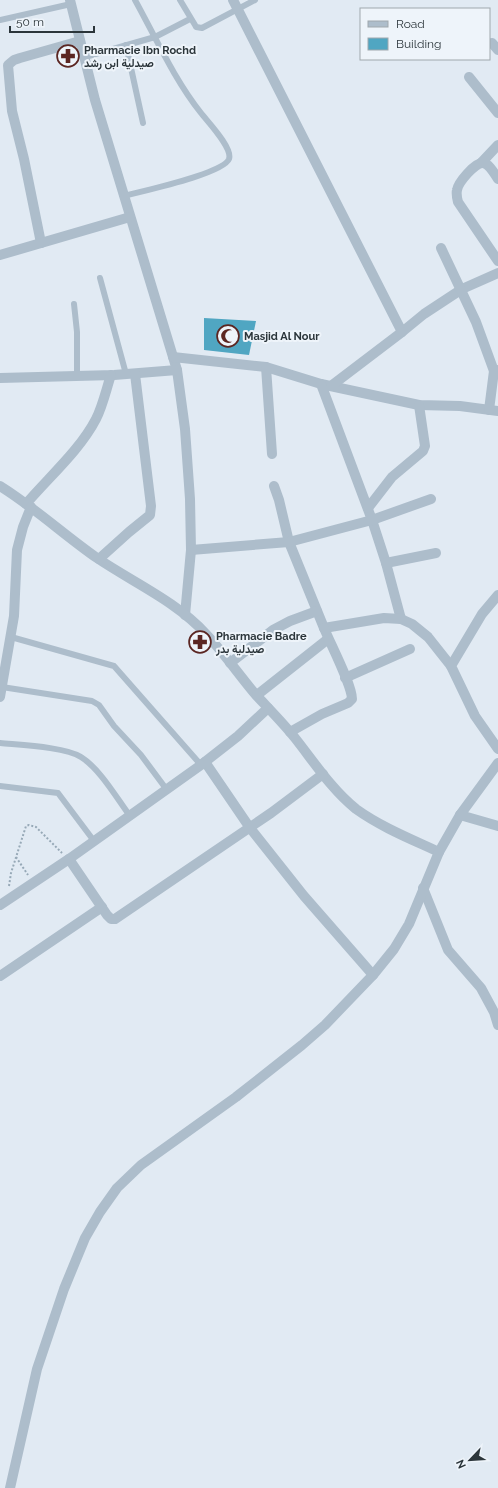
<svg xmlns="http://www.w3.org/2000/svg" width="498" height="1488" viewBox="0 0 498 1488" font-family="Raleway,Vazirmatn,sans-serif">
<rect width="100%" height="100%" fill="#e1eaf3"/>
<path fill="#50a6c2" d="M 204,318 L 256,321 L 249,355 L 204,350 Z"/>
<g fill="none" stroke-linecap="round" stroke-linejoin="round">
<g stroke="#97a9b7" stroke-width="2" stroke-dasharray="2 2" stroke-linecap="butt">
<path d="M 16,857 L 28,875"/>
<path d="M 9,886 L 11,873 L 26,826 L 29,825 L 36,827 L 62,853"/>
</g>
<g stroke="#adbdcb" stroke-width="6">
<path d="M 180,0 L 195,25 L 196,27 L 202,28 L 255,0"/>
<path d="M 0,20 L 71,4"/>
<path d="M 126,45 L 143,123"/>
<path d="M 85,57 L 155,37 L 190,19"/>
<path d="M 124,196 C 142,191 223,174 229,159 C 233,148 208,122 201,113 C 174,79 156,38 135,0"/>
<path d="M 100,278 L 126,374"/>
<path d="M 74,304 L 77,332 L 77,377"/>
<path d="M 11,637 L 114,666 L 201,765"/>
<path d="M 2,687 L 92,701 L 99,705 L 114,726 L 141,755 L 167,790"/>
<path d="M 0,743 C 20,745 66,747 81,757 C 100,769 116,797 130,816"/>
<path d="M 0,786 L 58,793 L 94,841"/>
</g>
<g stroke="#adbdcb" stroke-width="10">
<path d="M 70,0 L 95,100 L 177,370 L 185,429 L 190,499 L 191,550 L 185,615"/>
<path d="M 233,0 L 402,332 L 424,314 L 462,289 L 498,273"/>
<path d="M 492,43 L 498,50"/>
<path d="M 469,77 L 498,113"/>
<path d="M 481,163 L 498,145"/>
<path d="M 498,179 C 495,175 490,164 483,163 C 475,162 458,183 457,190 C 456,194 457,198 458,202 L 498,261"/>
<path d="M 41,243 L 24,159 L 12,111 L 8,65 L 14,60 L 20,58 L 80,41"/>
<path d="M 441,248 L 476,322 L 494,371 L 498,370"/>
<path d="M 0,255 L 130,217"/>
<path d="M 173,357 L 266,367 L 321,384 L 419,405 L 460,406 L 498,411"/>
<path d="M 266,367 L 272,454"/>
<path d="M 0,378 L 114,375 L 177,370"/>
<path d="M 321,384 L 372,520 L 386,563 L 401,619"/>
<path d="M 331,386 L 402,332"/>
<path d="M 489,410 L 494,371"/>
<path d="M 0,486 C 34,507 64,535 97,558 C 134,583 176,601 206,634 C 224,653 239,675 256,695 C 269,709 283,723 295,738 C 314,762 332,790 356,809 C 381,827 411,839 439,852 L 460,815 L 498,763"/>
<path d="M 274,486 L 279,500 L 289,542 L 324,628 L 384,618 L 401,619 L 412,624 L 428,637 L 451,666"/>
<path d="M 26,504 C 49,477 80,450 96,419 C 103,405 106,390 111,375"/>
<path d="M 368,508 L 392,477 L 423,451 L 425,446 L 419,405"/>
<path d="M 191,550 L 289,542 L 372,520 L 431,499"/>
<path d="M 99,559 L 129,532 L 150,515 L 151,506 L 135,374"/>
<path d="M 386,563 L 436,553"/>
<path d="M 498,595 L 482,614 L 451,666 L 475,716 L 498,749"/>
<path d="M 230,663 L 273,630 L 290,621 L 317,611"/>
<path d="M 345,678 L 410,649"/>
<path d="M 257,695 L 328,639"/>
<path d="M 0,697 L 14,616 L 17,550 L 23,527 L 31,507"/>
<path d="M 290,732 L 322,714 L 348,703 L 352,699 C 352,685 330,643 324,628"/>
<path d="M 205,762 L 250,828 L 304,896 L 373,975"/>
<path d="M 460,815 L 498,826"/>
<path d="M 69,859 L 107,915 L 111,919 L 115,919 L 271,813 L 323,774"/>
<path d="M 423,888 L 448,950 L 481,988 L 494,1012 L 498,1025"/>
<path d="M 0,905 L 69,859 L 201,765 L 238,736 L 268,708"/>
<path d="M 0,976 L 102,907"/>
<path d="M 10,1488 L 37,1369 L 64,1289 L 85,1238 L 100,1212 L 117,1188 L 141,1165 L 236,1097 L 302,1045 L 325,1025 L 373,975 L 394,949 L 409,924 L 439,852"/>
</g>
</g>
<defs>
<g id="pharmacy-ring" transform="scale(1.15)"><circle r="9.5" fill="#eef4fa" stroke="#5b2622" stroke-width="1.5"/><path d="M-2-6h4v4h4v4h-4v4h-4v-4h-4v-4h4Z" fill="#5b2622"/></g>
<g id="mosque-ring" transform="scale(1.15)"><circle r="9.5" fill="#eef4fa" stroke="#5b2622" stroke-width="1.5"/><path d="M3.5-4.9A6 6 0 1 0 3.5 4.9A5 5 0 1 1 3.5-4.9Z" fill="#5b2622"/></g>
</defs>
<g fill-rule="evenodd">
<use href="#pharmacy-ring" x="68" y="56"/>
<use href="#mosque-ring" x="228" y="336"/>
<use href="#pharmacy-ring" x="200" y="642"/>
</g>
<g text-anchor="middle" stroke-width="4" stroke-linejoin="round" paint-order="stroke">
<g font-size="11" font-weight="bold" fill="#2b353a" stroke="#eef4fa" text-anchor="start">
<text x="84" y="54">Pharmacie Ibn Rochd<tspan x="84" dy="13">صيدلية ابن رشد</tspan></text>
<text x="244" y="340">Masjid Al Nour</text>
<text x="216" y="640">Pharmacie Badre<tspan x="216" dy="13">صيدلية بدر</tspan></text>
</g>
</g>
<rect x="360" y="8" width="130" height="52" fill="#eef4fa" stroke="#a0a8ad"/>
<rect x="368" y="21" width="20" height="6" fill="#adbdcb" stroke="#a0a8ad"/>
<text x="396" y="28" font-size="12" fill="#2b353a">Road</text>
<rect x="368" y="38" width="20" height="12" fill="#50a6c2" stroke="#a0a8ad"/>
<text x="396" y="48" font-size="12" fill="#2b353a">Building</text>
<g transform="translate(470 1460) rotate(245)" stroke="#eef4fa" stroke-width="3" paint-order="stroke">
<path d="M0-3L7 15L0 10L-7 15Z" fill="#2b353a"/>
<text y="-6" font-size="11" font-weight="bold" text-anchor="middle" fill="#2b353a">N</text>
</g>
<path d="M10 26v6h84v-6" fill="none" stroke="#2b353a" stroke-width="2"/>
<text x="16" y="26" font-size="12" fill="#2b353a" stroke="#eef4fa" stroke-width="3" paint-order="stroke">50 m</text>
</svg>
